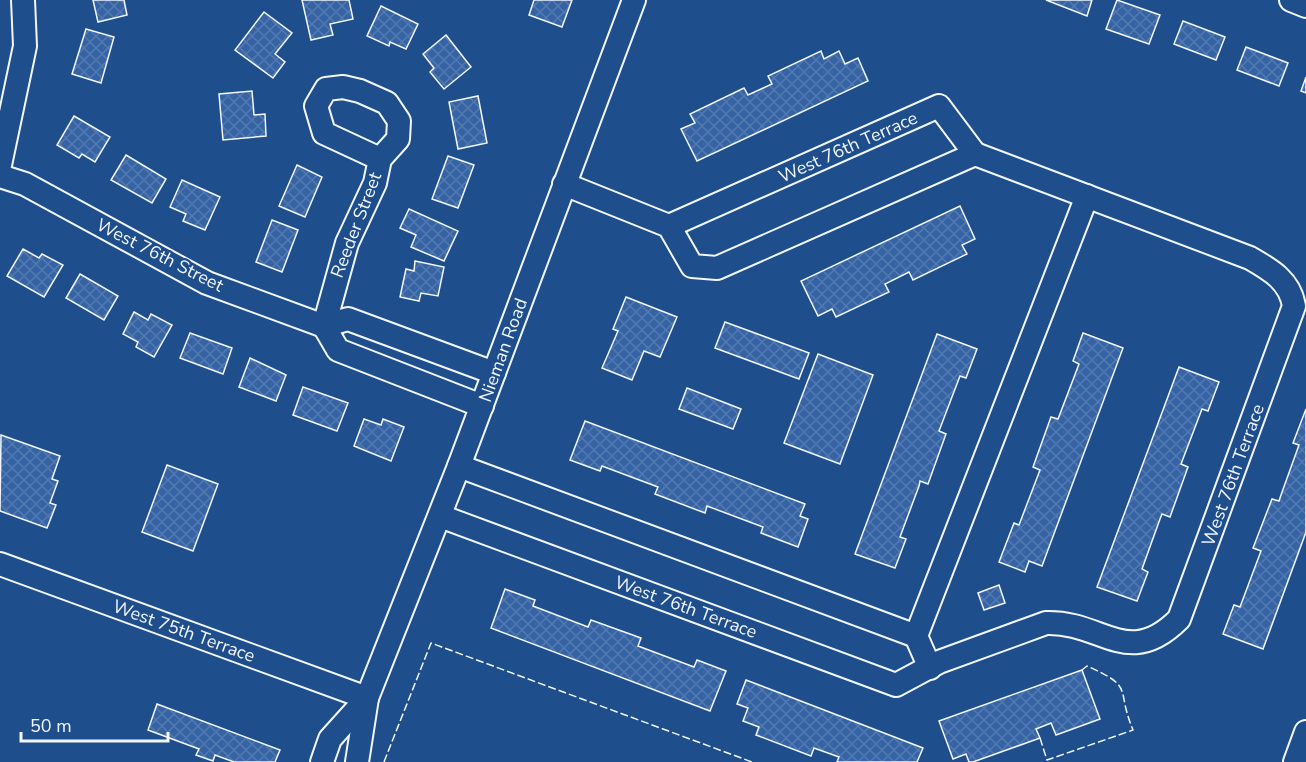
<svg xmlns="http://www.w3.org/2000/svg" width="1306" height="762" viewBox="0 0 1306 762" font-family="'Nunito Sans',sans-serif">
<defs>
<pattern id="building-cross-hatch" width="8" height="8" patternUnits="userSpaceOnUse" patternTransform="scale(1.5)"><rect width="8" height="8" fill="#3563a3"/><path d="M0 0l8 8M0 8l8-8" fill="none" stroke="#537ab1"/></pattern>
</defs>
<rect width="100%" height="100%" fill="#1f4e8c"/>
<g fill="url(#building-cross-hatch)" stroke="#f2f6ff" stroke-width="1.5">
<path d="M 93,0 L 124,0 L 127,15 L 98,22 Z"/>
<path d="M 302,0 L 349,0 L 353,19 L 330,24 L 333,35 L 311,40 Z"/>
<path d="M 534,0 L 572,0 L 562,27 L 529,15 Z"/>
<path d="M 1046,0 L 1092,0 L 1087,16 Z"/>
<path d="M 1117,0 L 1160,15 L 1149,44 L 1106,29 Z"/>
<path d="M 381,6 L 418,24 L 406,49 L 390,42 L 389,46 L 367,36 Z"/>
<path d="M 264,12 L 292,33 L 275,54 L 285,62 L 273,78 L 235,50 Z"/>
<path d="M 1183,21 L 1225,37 L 1216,60 L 1174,44 Z"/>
<path d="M 86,29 L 114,37 L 101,83 L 72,74 Z"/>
<path d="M 446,35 L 471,67 L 444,89 L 430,72 L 434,68 L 423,54 Z"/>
<path d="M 1246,47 L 1288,63 L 1279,86 L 1237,70 Z"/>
<path d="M 821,51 L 824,59 L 839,51 L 845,64 L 858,58 L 868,81 L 697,161 L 681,129 L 695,123 L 690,114 L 744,88 L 748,95 L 772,84 L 768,76 Z"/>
<path d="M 1306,77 L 1306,93 L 1301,91 Z"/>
<path d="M 252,91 L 254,115 L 265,114 L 266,136 L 223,140 L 219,94 Z"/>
<path d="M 478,96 L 487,143 L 458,149 L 449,102 Z"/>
<path d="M 74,116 L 110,137 L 95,162 L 82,154 L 79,158 L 57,145 Z"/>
<path d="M 126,155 L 166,179 L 152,203 L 111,180 Z"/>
<path d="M 448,156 L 474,165 L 458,208 L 432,199 Z"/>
<path d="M 297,165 L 322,177 L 305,217 L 279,206 Z"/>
<path d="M 182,180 L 220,197 L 205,230 L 183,221 L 186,214 L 170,207 Z"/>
<path d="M 960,206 L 975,239 L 962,245 L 967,254 L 913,280 L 909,272 L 885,284 L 889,292 L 836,317 L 832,309 L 818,316 L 801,281 Z"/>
<path d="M 409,209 L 458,231 L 444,261 L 411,247 L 416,235 L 400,228 Z"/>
<path d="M 272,220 L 298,230 L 282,272 L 256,262 Z"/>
<path d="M 23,249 L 39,258 L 42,254 L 63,265 L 44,297 L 7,276 Z"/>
<path d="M 415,261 L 444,267 L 438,296 L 421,293 L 419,301 L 400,297 L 406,269 L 414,271 Z"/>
<path d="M 80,274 L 118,296 L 104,320 L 66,298 Z"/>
<path d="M 626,297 L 677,317 L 660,357 L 644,351 L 632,380 L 602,368 L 618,331 L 613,329 Z"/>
<path d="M 134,312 L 148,320 L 151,314 L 172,325 L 154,357 L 136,347 L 138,342 L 123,334 Z"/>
<path d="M 725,322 L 809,353 L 799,379 L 715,348 Z"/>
<path d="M 190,333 L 232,348 L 223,374 L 180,358 Z"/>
<path d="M 1083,333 L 1123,348 L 1042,566 L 1029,561 L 1025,572 L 999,562 L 1014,523 L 1019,525 L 1040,470 L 1033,467 L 1051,417 L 1058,419 L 1079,364 L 1073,361 Z"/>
<path d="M 937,334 L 977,349 L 966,378 L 960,376 L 939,431 L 946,434 L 928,484 L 920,481 L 919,486 L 900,537 L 906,539 L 895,568 L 855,554 Z"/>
<path d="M 818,354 L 873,375 L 840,464 L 784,443 Z"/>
<path d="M 250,358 L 286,375 L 276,401 L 239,387 Z"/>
<path d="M 1179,367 L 1219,382 L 1208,411 L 1202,409 L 1181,464 L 1188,467 L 1170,517 L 1162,514 L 1160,519 L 1142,569 L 1148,572 L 1137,601 L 1097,587 Z"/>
<path d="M 303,387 L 348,403 L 337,431 L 293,415 Z"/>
<path d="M 687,388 L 741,409 L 733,429 L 679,409 Z"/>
<path d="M 1306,409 L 1306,532 L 1263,649 L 1223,634 L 1234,605 L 1240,607 L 1261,551 L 1253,548 L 1272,499 L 1279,501 L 1281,495 L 1299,445 L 1293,443 Z"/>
<path d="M 364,419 L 381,425 L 383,419 L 404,427 L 391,461 L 354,446 Z"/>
<path d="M 585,421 L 805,504 L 800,516 L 808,519 L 798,547 L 761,533 L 763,527 L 707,506 L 705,513 L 655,494 L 658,487 L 602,466 L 600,471 L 570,460 Z"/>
<path d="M 1,435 L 60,456 L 52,479 L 58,481 L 50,503 L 56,505 L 47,528 L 0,511 Z"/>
<path d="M 167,465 L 218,484 L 193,551 L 142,532 Z"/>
<path d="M 999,585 L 1005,603 L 984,610 L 978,593 Z"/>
<path d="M 505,589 L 535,600 L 533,606 L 588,627 L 591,620 L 641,638 L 638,646 L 694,667 L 697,660 L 726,671 L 710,711 L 491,628 Z"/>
<path d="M 1082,670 L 1100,719 L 1056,735 L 1051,723 L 1036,729 L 1040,738 L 973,762 L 969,762 L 966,754 L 953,759 L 939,721 Z"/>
<path d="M 746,680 L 923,748 L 917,762 L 837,762 L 839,757 L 814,748 L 811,756 L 756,735 L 759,727 L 743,721 L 748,708 L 737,704 Z"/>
<path d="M 157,704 L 280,750 L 275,762 L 234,762 L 215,755 L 213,761 L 196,755 L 199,749 L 148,730 Z"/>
</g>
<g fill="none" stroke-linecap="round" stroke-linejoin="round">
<g stroke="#f2f6ff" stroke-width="26">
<g id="minor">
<path d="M 1291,0 L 1306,6"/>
<path d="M 0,165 L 25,46 L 23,0"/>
<path d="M 0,176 L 25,184 L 207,283 L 324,326 L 348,319 L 494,373"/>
<path d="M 669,226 L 939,106 L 975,154"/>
<path d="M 324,326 L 347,243 L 375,183 L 380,159 L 398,139 L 399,121 L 387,103 L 360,91 L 343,87 L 326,89 L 316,106 L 324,133 L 380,159"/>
<path d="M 324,326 L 338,350 L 482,406"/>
<path d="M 459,466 L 916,636"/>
<path d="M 440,516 L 896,685 L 939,662 L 1046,623 C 1102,621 1128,670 1179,619 L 1294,306 C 1290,281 1271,270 1250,258 L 975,154 L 717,268 L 692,266 L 669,226 L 564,184"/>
<path d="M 0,564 L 367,698"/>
<path d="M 930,668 L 916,636 L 1087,196"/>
<path d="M 322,762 L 330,739 L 367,698"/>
<path d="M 357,762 L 367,698 L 459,466 L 634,0"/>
<path d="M 1295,762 L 1306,732"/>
</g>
</g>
<use href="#minor" stroke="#1f4e8c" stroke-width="22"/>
<g stroke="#f2f6ff" stroke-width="1.5" stroke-dasharray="8 3" stroke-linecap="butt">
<path d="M 1040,738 L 1047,760 L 1133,730 C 1115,687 1136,688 1087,666 L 1082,670"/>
<path d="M 384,762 L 431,643 L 752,762"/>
</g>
</g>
<g text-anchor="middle" stroke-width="4.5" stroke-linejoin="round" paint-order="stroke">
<g font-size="18" fill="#f2f6ff" stroke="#1f4e8c">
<text transform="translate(848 147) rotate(-24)" y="6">West 76th Terrace</text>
<text transform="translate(356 225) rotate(-69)" y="6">Reeder Street</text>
<text transform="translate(160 255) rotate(27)" y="6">West 76th Street</text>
<text transform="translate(503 350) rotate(-70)" y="6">Nieman Road</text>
<text transform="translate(1233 475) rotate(-70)" y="6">West 76th Terrace</text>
<text transform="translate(686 607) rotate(20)" y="6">West 76th Terrace</text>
<text transform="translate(184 631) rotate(20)" y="6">West 75th Terrace</text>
</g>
</g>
<path d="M21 732v9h147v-9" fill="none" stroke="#f2f6ff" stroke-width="3"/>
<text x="30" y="732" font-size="18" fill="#f2f6ff" stroke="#1f4e8c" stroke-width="4.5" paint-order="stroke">50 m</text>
</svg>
